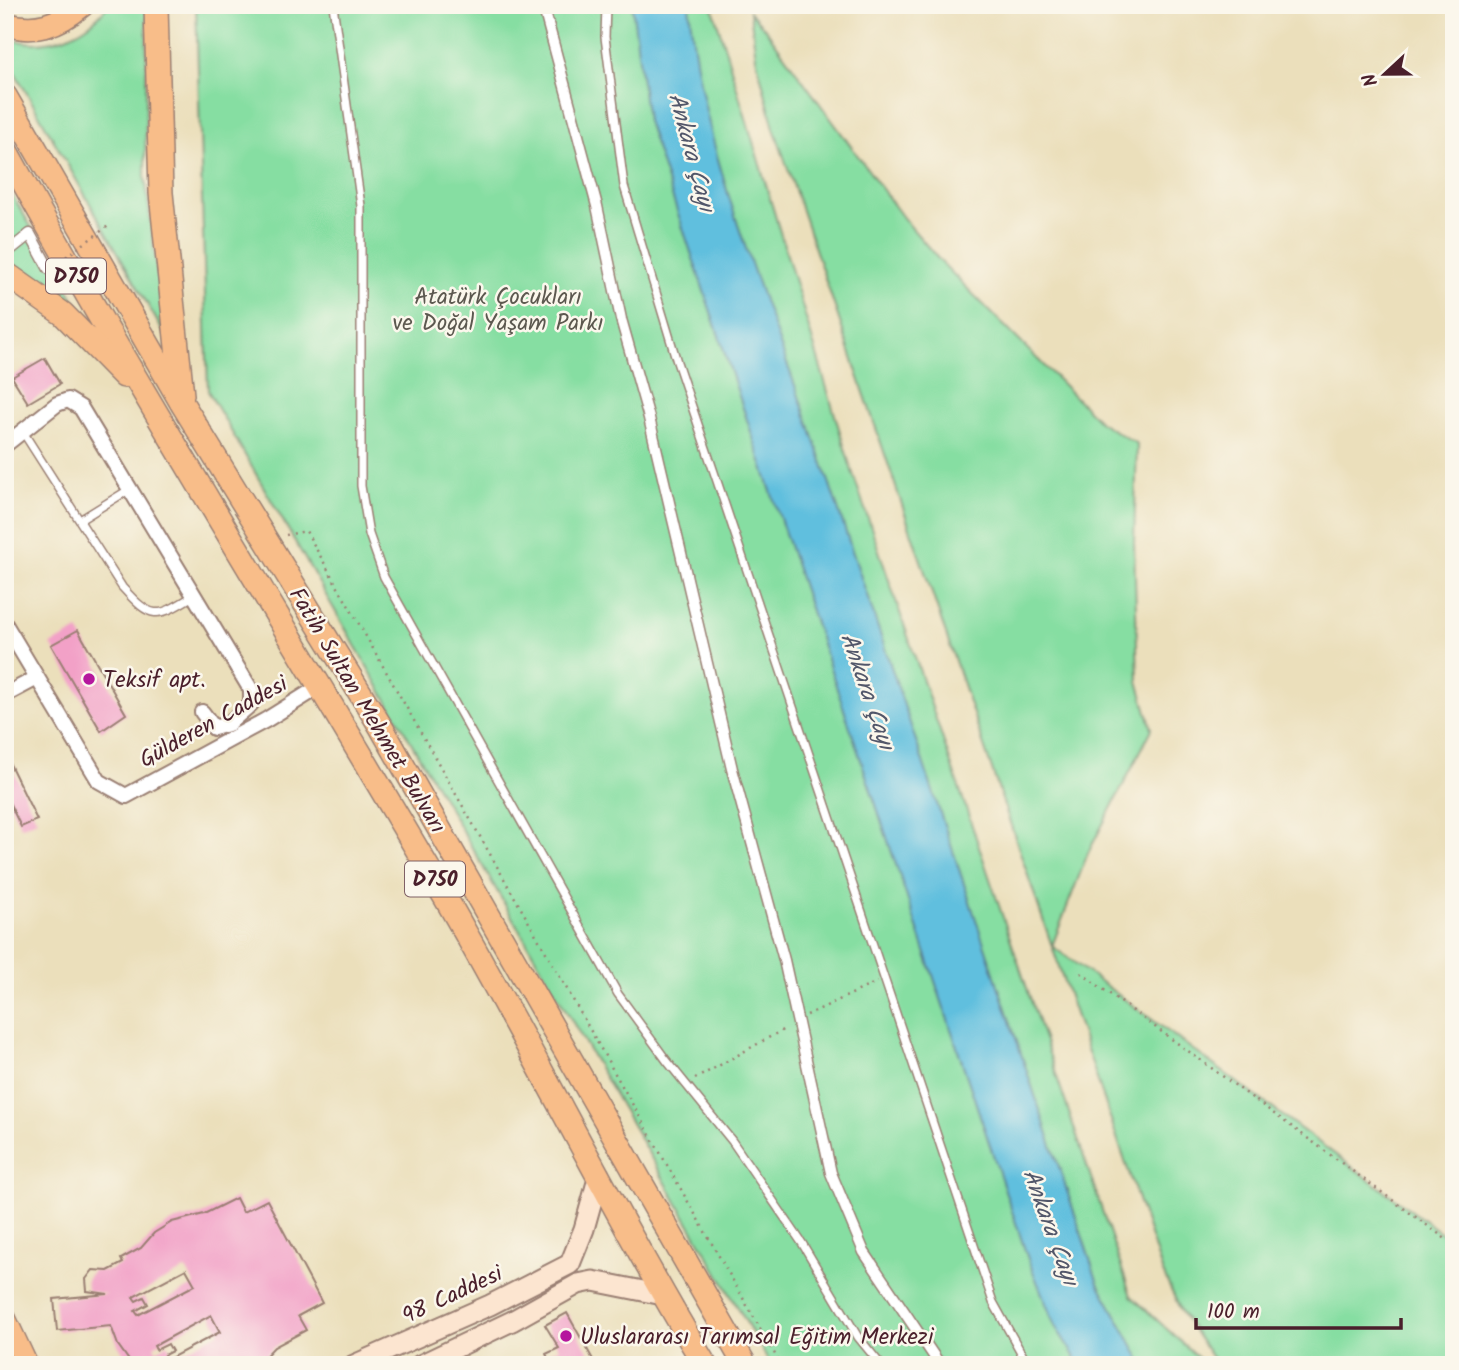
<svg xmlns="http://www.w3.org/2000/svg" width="1459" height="1370" viewBox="0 0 1459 1370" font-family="Kalam,sans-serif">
<rect width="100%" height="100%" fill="#fbf7ec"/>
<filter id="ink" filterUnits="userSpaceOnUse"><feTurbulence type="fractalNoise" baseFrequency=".0143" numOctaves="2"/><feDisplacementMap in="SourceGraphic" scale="14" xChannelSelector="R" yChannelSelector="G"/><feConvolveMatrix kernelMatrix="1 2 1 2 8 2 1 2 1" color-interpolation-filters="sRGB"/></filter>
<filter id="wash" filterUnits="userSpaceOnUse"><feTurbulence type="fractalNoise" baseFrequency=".00686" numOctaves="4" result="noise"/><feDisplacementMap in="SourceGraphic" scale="28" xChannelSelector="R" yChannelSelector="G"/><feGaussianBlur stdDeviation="1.57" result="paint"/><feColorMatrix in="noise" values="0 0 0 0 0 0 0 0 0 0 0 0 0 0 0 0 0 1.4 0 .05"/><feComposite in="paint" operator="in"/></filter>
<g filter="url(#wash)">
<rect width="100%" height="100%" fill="#ebdfbb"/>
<g fill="#86dea2" stroke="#687e66" stroke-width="2">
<path d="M 108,5 L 147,5 L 145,177 L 165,335 L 5,55 L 5,36 C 40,53 86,36 108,5 Z"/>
<path d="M 196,5 L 712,5 L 849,462 L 1131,1296 L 1206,1365 L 771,1365 L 208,391 Z"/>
<path d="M 750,12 L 766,30 L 904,219 L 940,261 L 1100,422 L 1137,444 L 1134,542 L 1138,681 L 1152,729 L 1088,853 L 1052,946 L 1454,1242 L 1454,1365 L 1217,1365 L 1182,1313 L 1163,1273 L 774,128 L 756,57 Z"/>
<path d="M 5,183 L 92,329 L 35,279 L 5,261 Z"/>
</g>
<path fill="#60bfde" stroke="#556f84" stroke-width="2" d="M 632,5 L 689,5 C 703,164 772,314 823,464 C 916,737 1005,1011 1098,1283 L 1144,1365 L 1080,1365 L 1055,1326 L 1028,1259 L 647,121 Z"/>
<g id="blocks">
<g fill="#f2a1c7" fill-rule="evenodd">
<path d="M 45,358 L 60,384 L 28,403 L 12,377 Z"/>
<path d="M 78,630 L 126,714 L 101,731 L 51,645 Z"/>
<path d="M 5,754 L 37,820 L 21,827 L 5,794 Z"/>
<path d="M 236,1198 L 243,1212 L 267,1200 L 322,1303 L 298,1316 L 306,1330 L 274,1347 L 257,1365 L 127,1365 L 130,1362 L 118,1345 L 111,1326 L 57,1331 L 54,1299 L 108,1294 L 87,1291 L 86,1279 L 93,1270 L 108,1271 L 123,1263 L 121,1259 L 141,1248 L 154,1233 L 172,1222 L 204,1214 ZM 186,1269 L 195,1285 L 138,1315 L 135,1311 L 148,1304 L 144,1297 L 136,1301 L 133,1297 ZM 211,1315 L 220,1332 L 167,1360 L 164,1355 L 172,1351 L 168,1344 L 156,1350 L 154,1346 Z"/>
<path d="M 567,1313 L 596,1365 L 552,1365 L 546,1354 L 559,1348 L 545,1325 Z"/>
</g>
</g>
</g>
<g filter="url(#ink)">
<use href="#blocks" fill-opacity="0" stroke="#9a7f73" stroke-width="2"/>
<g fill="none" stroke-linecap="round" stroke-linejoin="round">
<g stroke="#9a7f73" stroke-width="10">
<g id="service">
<path d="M 333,5 L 361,206 L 361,486 L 369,534 L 384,577 L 618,994 L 667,1061 L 732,1141 L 802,1243 L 858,1337 L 881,1365"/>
<path d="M 606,5 L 605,37 L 624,186 L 677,362 L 993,1302 L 1028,1365"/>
<path d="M 23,432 L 122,587 C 152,620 156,619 193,596"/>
<path d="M 80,520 L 130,489"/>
</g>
</g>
<g stroke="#9a7f73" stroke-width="13">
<g id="pedestrian">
<path d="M 543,5 L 597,206 L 621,319 L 649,418 L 732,769 L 784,960 L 831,1173 L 864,1252 L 940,1365"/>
<path d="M 5,254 L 30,234 L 49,269"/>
</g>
</g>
<g stroke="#9a7f73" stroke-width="18">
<g id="minor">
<path d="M 5,445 L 57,404 L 68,400 L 81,408 L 251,690 L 251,704 L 228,724 L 214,728 L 202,712"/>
<path d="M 5,624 L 99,781 L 126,796 L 266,720 L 322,685"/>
<path d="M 5,695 L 37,678"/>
</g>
</g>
<g stroke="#9a7f73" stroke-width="23">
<g id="secondary">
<path d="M 354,1365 L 490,1305 L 570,1264 L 584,1229 L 599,1175"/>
<path d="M 420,1365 L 512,1321 L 578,1284 L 593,1281 L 663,1295"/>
</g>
</g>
<g stroke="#9a7f73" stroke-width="24">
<path id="primary" d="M 5,1318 L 27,1365"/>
</g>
<g stroke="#9a7f73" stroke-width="26">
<g id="trunk">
<path d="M 156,5 L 161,193 L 182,395"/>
<path d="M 5,24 C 36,33 58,25 82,5"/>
<path d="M 5,96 L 183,405 L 381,727 L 745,1365"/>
<path d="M 5,149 C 144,402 299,647 445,897 C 534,1051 613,1212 705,1365"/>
<path d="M 5,273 L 63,314 L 124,376"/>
</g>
</g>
<g stroke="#9a7f73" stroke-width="2.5" stroke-dasharray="2 5" stroke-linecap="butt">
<path d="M 286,535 L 306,531 L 781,1365"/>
<path d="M 1081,973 L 1454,1245"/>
<path d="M 807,1015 L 877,982"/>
<path d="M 695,1079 L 786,1028"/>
</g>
<use href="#service" stroke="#fff" stroke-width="7"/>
<use href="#pedestrian" stroke="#fff" stroke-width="10"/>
<use href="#minor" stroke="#fff" stroke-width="14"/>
<use href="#secondary" stroke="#fce5d0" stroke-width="19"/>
<use href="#primary" stroke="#f8bd89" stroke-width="21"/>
<use href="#trunk" stroke="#f8bd89" stroke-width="23"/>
<path stroke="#9a7f73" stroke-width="2.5" stroke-dasharray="2 5" stroke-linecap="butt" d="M 49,269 L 111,224"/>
</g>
</g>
<g fill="#b5179e" stroke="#fbf7ec" stroke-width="2.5">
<circle cx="89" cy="679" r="7"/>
<circle cx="566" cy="1336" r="7"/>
</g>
<g text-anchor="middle" stroke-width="5" stroke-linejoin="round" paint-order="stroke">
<g fill="#fbf7ec" stroke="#7f6065" stroke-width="2">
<rect x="46" y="258.5" width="60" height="35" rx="5"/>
<rect x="405" y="861.5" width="60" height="35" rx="5"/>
</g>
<g font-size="21" font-weight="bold" fill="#4a1f2b">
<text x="76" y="283">D750</text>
<text x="435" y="886">D750</text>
</g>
<g font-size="23" fill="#5c584f" stroke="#fbf7ec">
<text x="498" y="304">Atatürk Çocukları<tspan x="498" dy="26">ve Doğal Yaşam Parkı</tspan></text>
</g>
<g font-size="23" fill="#4a1f2b" stroke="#fbf7ec" text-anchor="start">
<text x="103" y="687">Teksif apt.</text>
<text x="580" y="1344">Uluslararası Tarımsal Eğitim Merkezi</text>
</g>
<g font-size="23" fill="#4a1f2b" stroke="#fbf7ec">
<text transform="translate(368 710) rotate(59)" y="8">Fatih Sultan Mehmet Bulvarı</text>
<text transform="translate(213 721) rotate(-29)" y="8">Gülderen Caddesi</text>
<text transform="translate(452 1294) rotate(-25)" y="8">98 Caddesi</text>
</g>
<g font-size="24" font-style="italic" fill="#52576a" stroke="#fbf7ec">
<text transform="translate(692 152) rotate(75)" y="8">Ankara Çayı</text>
<text transform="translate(868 691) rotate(71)" y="8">Ankara Çayı</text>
<text transform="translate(1051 1227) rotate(70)" y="8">Ankara Çayı</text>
</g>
</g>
<rect width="1459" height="1370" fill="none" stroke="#fbf7ec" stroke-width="28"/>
<g transform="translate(1385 74) rotate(248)" stroke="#fbf7ec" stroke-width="5" paint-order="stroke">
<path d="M0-5L12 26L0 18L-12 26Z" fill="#4a1f2b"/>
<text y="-10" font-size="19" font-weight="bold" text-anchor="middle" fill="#4a1f2b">N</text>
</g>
<path d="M1196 1318v10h205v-10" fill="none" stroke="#4a1f2b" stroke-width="3.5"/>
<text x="1207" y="1318" font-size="21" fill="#4a1f2b" stroke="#fbf7ec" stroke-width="5" paint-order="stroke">100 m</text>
</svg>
